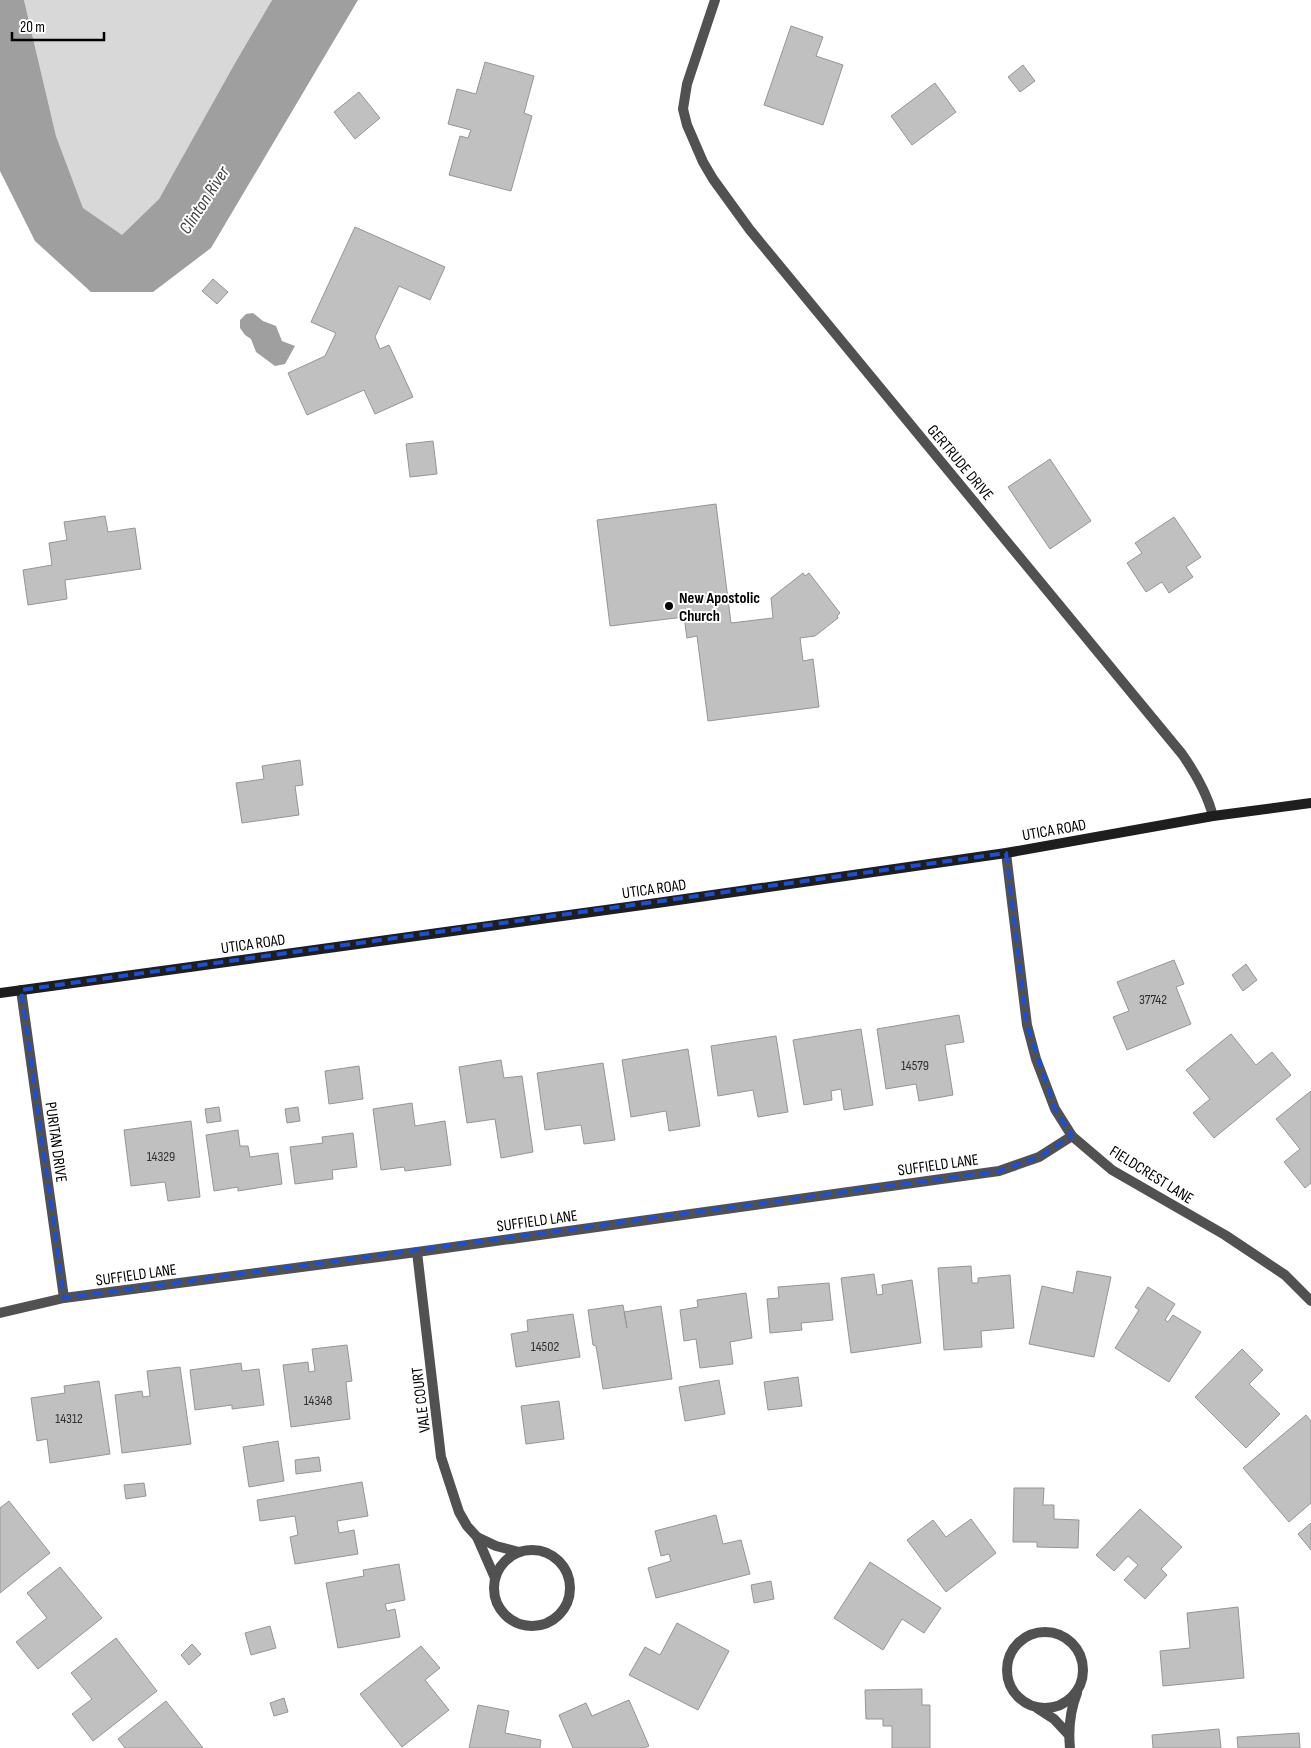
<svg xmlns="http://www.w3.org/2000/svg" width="1311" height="1748" viewBox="0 0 1311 1748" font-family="'Sofia Sans Condensed',sans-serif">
<rect width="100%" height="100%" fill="#fff"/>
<path fill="#d8d8d8" d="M 24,0 L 272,0 L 235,63 L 159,199 L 122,236 L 83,208 L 56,136 Z"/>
<g fill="#9f9f9f">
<path d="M 0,0 L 24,0 L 56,136 L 83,208 L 122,235 L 159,199 L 235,63 L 272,0 L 358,0 L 211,248 L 153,292 L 91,292 L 35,241 L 0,171 Z"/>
<path d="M 253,313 L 263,321 L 276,326 L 282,341 L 295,346 L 285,364 L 275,366 L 256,352 L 251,339 L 245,335 L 240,328 L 240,320 L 246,314 Z"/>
</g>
<g fill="#c0c0c0" stroke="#959595">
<path d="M 791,26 L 823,37 L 816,56 L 843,65 L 823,125 L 764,105 Z"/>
<path d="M 485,62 L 534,76 L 524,113 L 532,116 L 511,191 L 449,175 L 460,136 L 468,138 L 471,130 L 448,124 L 457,89 L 476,94 Z"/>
<path d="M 1023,65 L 1035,81 L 1020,92 L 1008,77 Z"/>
<path d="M 935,83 L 956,112 L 912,145 L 891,116 Z"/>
<path d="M 359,92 L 380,118 L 355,139 L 334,112 Z"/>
<path d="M 355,227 L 445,267 L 430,300 L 399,286 L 375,337 L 380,349 L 389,345 L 413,397 L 375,414 L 364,390 L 307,415 L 288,373 L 325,356 L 336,333 L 311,322 Z"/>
<path d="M 213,279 L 228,292 L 217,304 L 202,291 Z"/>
<path d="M 433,441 L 437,474 L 410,477 L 406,444 Z"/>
<path d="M 1050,459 L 1091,521 L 1050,549 L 1008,487 Z"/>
<path d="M 716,504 L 731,623 L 773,618 L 771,598 L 803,573 L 805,576 L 809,573 L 840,613 L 837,616 L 838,618 L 815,636 L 800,638 L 803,661 L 813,659 L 819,707 L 708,721 L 697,636 L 687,638 L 684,617 L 610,626 L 597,520 Z"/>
<path d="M 105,516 L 108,532 L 135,528 L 141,569 L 65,580 L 67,599 L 28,605 L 23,570 L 52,565 L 49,543 L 67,540 L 64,522 Z"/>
<path d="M 1174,517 L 1201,557 L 1186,567 L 1193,577 L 1169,593 L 1162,582 L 1146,592 L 1127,563 L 1142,553 L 1135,543 Z"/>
<path d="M 300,760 L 303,785 L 295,786 L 299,815 L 242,823 L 236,783 L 264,779 L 262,766 Z"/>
<path d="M 1174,960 L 1184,984 L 1176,987 L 1191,1024 L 1127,1050 L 1113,1017 L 1129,1011 L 1117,982 Z"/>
<path d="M 1246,964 L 1257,980 L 1243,991 L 1232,975 Z"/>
<path d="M 959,1015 L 964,1042 L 945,1045 L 953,1095 L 919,1101 L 916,1084 L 886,1089 L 877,1029 Z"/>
<path d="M 861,1029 L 873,1105 L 844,1110 L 841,1089 L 831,1091 L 832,1100 L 804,1105 L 793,1040 Z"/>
<path d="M 1231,1034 L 1256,1065 L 1272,1052 L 1291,1075 L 1214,1138 L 1193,1113 L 1210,1099 L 1186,1070 Z"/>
<path d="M 776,1036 L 788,1112 L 758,1117 L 753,1090 L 718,1096 L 711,1046 Z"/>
<path d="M 688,1049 L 700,1126 L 669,1131 L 666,1111 L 631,1117 L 622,1060 Z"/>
<path d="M 501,1060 L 504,1078 L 522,1076 L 533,1152 L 501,1158 L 495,1119 L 467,1123 L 459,1067 Z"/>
<path d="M 603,1063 L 615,1140 L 584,1144 L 581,1125 L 545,1130 L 537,1073 Z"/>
<path d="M 359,1066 L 363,1099 L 329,1104 L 325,1071 Z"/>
<path d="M 1311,1091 L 1311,1183 L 1305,1188 L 1284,1162 L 1300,1149 L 1276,1119 Z"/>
<path d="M 412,1103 L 415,1126 L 445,1121 L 451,1165 L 405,1171 L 404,1167 L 381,1170 L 373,1109 Z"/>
<path d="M 219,1107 L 221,1121 L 207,1123 L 205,1109 Z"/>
<path d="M 298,1107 L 300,1121 L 287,1123 L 285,1109 Z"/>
<path d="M 191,1121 L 200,1197 L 168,1201 L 165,1182 L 131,1186 L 124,1130 Z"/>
<path d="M 238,1130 L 240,1146 L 248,1146 L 250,1157 L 278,1153 L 282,1184 L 238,1191 L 238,1187 L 214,1191 L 206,1135 Z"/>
<path d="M 353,1133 L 357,1167 L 332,1170 L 333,1179 L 295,1184 L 290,1147 L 323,1143 L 322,1137 Z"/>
<path d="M 971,1266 L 972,1283 L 978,1283 L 978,1278 L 1010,1275 L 1014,1328 L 981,1331 L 982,1347 L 944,1350 L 938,1268 Z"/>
<path d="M 1077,1271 L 1111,1277 L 1094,1357 L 1029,1344 L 1042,1286 L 1073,1293 Z"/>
<path d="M 874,1274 L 877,1295 L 883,1294 L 882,1285 L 912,1280 L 921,1343 L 851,1353 L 841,1278 Z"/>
<path d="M 829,1283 L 833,1320 L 801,1323 L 802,1330 L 770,1333 L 767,1299 L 779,1298 L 778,1287 Z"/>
<path d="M 1148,1287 L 1175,1304 L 1165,1320 L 1168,1322 L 1173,1315 L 1201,1332 L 1169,1382 L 1115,1348 L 1139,1310 L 1135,1307 Z"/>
<path d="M 746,1293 L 752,1338 L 730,1342 L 733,1364 L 700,1368 L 696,1339 L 684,1341 L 680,1310 L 698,1307 L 697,1300 Z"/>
<path d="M 623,1305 L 627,1328 L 624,1312 L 661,1306 L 672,1379 L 603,1389 L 596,1346 L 593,1345 L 588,1310 Z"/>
<path d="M 573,1314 L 580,1357 L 516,1367 L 511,1334 L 528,1331 L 527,1320 Z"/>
<path d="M 347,1345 L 352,1381 L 346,1382 L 350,1419 L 291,1427 L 283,1365 L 308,1362 L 309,1372 L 315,1371 L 312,1349 Z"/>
<path d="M 1242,1349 L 1263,1370 L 1249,1384 L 1280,1414 L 1246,1448 L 1195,1397 Z"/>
<path d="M 241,1363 L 242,1371 L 259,1369 L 264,1405 L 232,1409 L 232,1405 L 195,1410 L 190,1370 Z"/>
<path d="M 180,1367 L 191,1444 L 122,1453 L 115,1395 L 142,1391 L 143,1397 L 150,1396 L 147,1371 Z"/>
<path d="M 798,1377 L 802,1406 L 768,1410 L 764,1382 Z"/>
<path d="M 719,1380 L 725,1414 L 685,1421 L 679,1387 Z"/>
<path d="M 99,1381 L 110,1454 L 50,1463 L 47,1439 L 37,1441 L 31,1398 L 65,1393 L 64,1386 Z"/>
<path d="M 559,1401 L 564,1439 L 526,1444 L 521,1406 Z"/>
<path d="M 1306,1415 L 1311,1421 L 1311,1503 L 1289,1522 L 1243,1468 Z"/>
<path d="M 278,1441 L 284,1481 L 249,1487 L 243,1447 Z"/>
<path d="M 319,1457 L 321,1471 L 296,1474 L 295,1460 Z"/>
<path d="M 362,1482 L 368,1516 L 337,1521 L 339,1533 L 354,1530 L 358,1554 L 295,1564 L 290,1537 L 298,1535 L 295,1516 L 260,1521 L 257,1500 Z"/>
<path d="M 144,1483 L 146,1496 L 126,1499 L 124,1485 Z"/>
<path d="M 1014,1488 L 1044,1488 L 1043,1505 L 1054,1505 L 1054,1519 L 1079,1520 L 1078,1548 L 1037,1547 L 1037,1542 L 1013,1542 Z"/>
<path d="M 9,1501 L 50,1553 L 0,1593 L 0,1508 Z"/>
<path d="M 1140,1509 L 1182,1547 L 1161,1569 L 1167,1575 L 1145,1599 L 1124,1580 L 1138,1565 L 1128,1556 L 1114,1571 L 1096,1555 Z"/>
<path d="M 716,1515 L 723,1544 L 741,1540 L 750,1574 L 656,1598 L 648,1568 L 671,1561 L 669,1554 L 661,1556 L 655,1531 Z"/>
<path d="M 971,1519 L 996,1553 L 946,1592 L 907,1540 L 933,1520 L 946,1537 Z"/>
<path d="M 1311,1523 L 1311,1550 L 1298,1534 Z"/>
<path d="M 870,1562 L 941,1608 L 924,1633 L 902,1619 L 883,1650 L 834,1618 Z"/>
<path d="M 399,1564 L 405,1600 L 385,1604 L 387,1611 L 395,1609 L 400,1637 L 338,1648 L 326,1583 L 364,1576 L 363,1570 Z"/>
<path d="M 60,1567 L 102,1618 L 38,1669 L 16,1642 L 47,1618 L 27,1593 Z"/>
<path d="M 771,1581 L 774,1599 L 754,1603 L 751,1585 Z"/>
<path d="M 1238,1607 L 1244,1678 L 1163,1686 L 1160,1651 L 1190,1648 L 1187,1613 Z"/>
<path d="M 677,1623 L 729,1651 L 698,1710 L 629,1675 L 645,1647 L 660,1655 Z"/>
<path d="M 270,1626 L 276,1648 L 251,1655 L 245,1633 Z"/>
<path d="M 116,1638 L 157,1691 L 93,1741 L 72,1714 L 92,1699 L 71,1673 Z"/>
<path d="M 192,1644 L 201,1654 L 189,1665 L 181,1655 Z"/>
<path d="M 421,1646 L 440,1668 L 425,1680 L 449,1710 L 402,1747 L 360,1694 Z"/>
<path d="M 922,1689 L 922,1705 L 930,1705 L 930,1748 L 892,1748 L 892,1726 L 883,1726 L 883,1719 L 866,1719 L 865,1690 Z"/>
<path d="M 284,1698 L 288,1712 L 274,1716 L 270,1703 Z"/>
<path d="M 629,1700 L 649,1746 L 644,1748 L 573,1748 L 559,1715 L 586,1703 L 592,1716 Z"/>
<path d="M 166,1701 L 203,1748 L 125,1748 L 118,1739 Z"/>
<path d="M 478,1705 L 509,1711 L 505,1733 L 541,1740 L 540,1748 L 469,1748 Z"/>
<path d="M 1219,1729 L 1221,1748 L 1153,1748 L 1152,1735 Z"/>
<path d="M 1299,1733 L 1300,1748 L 1238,1748 L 1237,1737 Z"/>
</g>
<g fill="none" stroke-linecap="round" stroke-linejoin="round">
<g stroke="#515151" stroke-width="10">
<path d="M 715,0 L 687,84 L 683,109 L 687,125 L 703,162 L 713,179 L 750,230 L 1182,754 C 1196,774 1207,793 1213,816"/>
<path d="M 1006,853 L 1027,1025 L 1036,1059 L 1055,1109 L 1072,1136 L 1112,1170 L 1225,1235 L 1285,1275 L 1311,1301"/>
<path d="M 21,990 L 64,1298"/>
<path d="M 417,1252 L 441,1457 L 459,1512 L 467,1526 L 477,1537 L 495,1578"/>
<path d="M 0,1313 L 64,1298 L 417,1252 L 999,1171 L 1039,1157 L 1072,1136"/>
<path d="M 477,1537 L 496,1546 L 519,1552"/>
<circle cx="532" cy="1588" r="38"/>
<circle cx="1045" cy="1670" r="38"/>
<path d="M 1037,1708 L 1054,1719 L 1069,1735"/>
<path d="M 1070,1748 C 1068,1728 1070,1711 1077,1693"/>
</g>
<path stroke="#1e1e1e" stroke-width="10" d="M 0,993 L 657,903 L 1006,853 L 1213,816 L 1311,803"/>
</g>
<path fill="none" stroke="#1d4ed8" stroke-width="4" stroke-dasharray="10 6" stroke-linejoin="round" d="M 1006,853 L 1027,1025 L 1055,1109 L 1072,1136 L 1039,1157 L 999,1171 L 64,1298 L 21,990 Z"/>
<circle fill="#000" stroke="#fff" stroke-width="2" cx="669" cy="606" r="5"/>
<g text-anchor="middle" stroke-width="4" stroke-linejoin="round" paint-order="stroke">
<g font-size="14" fill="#303030">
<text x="1153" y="1004">37742</text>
<text x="915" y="1070">14579</text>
<text x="161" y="1161">14329</text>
<text x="545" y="1351">14502</text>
<text x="318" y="1405">14348</text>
<text x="69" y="1423">14312</text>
</g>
<g font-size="16" fill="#000" stroke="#fff">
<text transform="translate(961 462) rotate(50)" y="6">GERTRUDE DRIVE</text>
<text transform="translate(1054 829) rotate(-10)" y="6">UTICA ROAD</text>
<text transform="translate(654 888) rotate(-8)" y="6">UTICA ROAD</text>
<text transform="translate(253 943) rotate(-8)" y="6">UTICA ROAD</text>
<text transform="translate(57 1142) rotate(82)" y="6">PURITAN DRIVE</text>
<text transform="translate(938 1164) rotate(-8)" y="6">SUFFIELD LANE</text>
<text transform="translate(1152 1174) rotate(32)" y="6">FIELDCREST LANE</text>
<text transform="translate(537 1220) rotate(-8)" y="6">SUFFIELD LANE</text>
<text transform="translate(136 1274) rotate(-8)" y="6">SUFFIELD LANE</text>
<text transform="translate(420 1400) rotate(-97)" y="6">VALE COURT</text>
</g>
<g font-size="16" font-weight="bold" fill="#000" stroke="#fff" text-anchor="start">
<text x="679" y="603">New Apostolic<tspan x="679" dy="18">Church</tspan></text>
</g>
<g font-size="18" font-style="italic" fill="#404040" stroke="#fff">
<text transform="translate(204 200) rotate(-57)" y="6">Clinton River</text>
</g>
</g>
<path d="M12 32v8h92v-8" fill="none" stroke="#000000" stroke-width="2.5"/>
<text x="20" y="32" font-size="15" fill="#000000" stroke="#ffffff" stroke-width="4" paint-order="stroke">20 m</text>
</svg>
